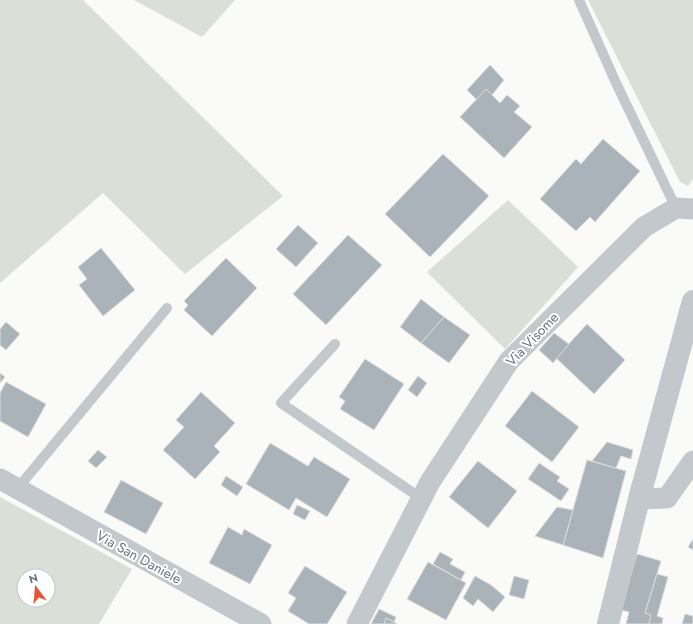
<svg xmlns="http://www.w3.org/2000/svg" width="693" height="624" viewBox="0 0 693 624" font-family="Jost,sans-serif">
<rect width="100%" height="100%" fill="#fafaf8"/>
<g fill="#dadfd7" fill-rule="evenodd">
<path d="M 0,0 L 83,0 L 283,196 L 185,274 L 103,193 L 0,283 Z"/>
<path d="M 134,0 L 235,0 L 202,37 Z"/>
<path d="M 588,0 L 693,0 L 693,179 L 688,186 L 680,182 Z"/>
<path d="M 508,200 L 578,267 L 505,349 L 427,272 Z"/>
<path d="M 0,497 L 132,569 L 99,624 L 0,624 ZM 24,576 L 48,576 L 48,600 L 24,600 Z"/>
</g>
<g fill="#aab3b9" stroke="#dcdcda">
<path d="M 490,65 L 504,80 L 492,95 L 486,89 L 477,100 L 467,90 Z"/>
<path d="M 486,89 L 500,103 L 507,95 L 520,106 L 514,112 L 532,127 L 504,158 L 460,117 Z"/>
<path d="M 603,139 L 640,171 L 595,222 L 590,217 L 576,231 L 540,199 L 576,159 L 581,164 Z"/>
<path d="M 443,154 L 489,196 L 430,257 L 385,214 Z"/>
<path d="M 298,225 L 318,243 L 296,267 L 276,249 Z"/>
<path d="M 348,235 L 382,265 L 326,325 L 293,294 Z"/>
<path d="M 101,248 L 135,290 L 103,316 L 79,285 L 87,279 L 78,267 Z"/>
<path d="M 226,258 L 257,288 L 212,336 L 184,310 L 188,305 L 184,301 Z"/>
<path d="M 421,299 L 444,317 L 421,343 L 400,327 Z"/>
<path d="M 444,317 L 470,335 L 449,363 L 421,343 Z"/>
<path d="M 6,322 L 20,334 L 6,350 L 0,345 L 0,329 Z"/>
<path d="M 587,324 L 625,360 L 594,394 L 556,358 Z"/>
<path d="M 554,333 L 569,344 L 553,363 L 539,350 Z"/>
<path d="M 365,359 L 404,384 L 374,430 L 340,409 L 345,401 L 339,397 Z"/>
<path d="M 0,373 L 5,377 L 0,383 Z"/>
<path d="M 418,376 L 427,383 L 417,397 L 408,390 Z"/>
<path d="M 6,382 L 46,404 L 28,437 L 0,421 L 0,393 Z"/>
<path d="M 532,391 L 579,427 L 552,462 L 505,426 Z"/>
<path d="M 201,392 L 235,423 L 214,446 L 220,452 L 195,479 L 163,450 L 184,427 L 176,420 Z"/>
<path d="M 607,442 L 633,450 L 631,459 L 621,456 L 616,468 L 592,461 Z"/>
<path d="M 270,443 L 308,466 L 314,457 L 350,479 L 327,517 L 296,498 L 289,510 L 246,484 Z"/>
<path d="M 98,450 L 107,457 L 96,468 L 88,461 Z"/>
<path d="M 587,460 L 626,471 L 603,558 L 563,545 Z"/>
<path d="M 478,461 L 517,491 L 488,528 L 449,497 Z"/>
<path d="M 539,463 L 560,477 L 557,481 L 569,489 L 561,501 L 528,479 Z"/>
<path d="M 226,476 L 243,487 L 237,496 L 221,485 Z"/>
<path d="M 121,480 L 163,503 L 146,534 L 104,512 Z"/>
<path d="M 297,505 L 310,511 L 305,520 L 293,514 Z"/>
<path d="M 557,507 L 573,510 L 563,545 L 535,536 Z"/>
<path d="M 228,527 L 242,535 L 244,529 L 272,545 L 250,584 L 209,563 Z"/>
<path d="M 693,539 L 693,550 L 688,547 Z"/>
<path d="M 440,552 L 453,559 L 450,564 L 465,572 L 461,580 L 433,564 Z"/>
<path d="M 637,554 L 661,561 L 645,613 L 651,615 L 649,624 L 626,624 L 629,612 L 621,610 Z"/>
<path d="M 428,562 L 466,583 L 446,620 L 407,599 Z"/>
<path d="M 305,566 L 347,592 L 327,624 L 309,624 L 288,611 L 296,598 L 288,593 Z"/>
<path d="M 657,574 L 668,577 L 657,616 L 663,618 L 662,624 L 649,624 L 651,615 L 645,613 Z"/>
<path d="M 475,576 L 491,585 L 505,597 L 493,612 L 478,599 L 473,606 L 463,598 Z"/>
<path d="M 514,576 L 529,580 L 524,599 L 509,595 Z"/>
<path d="M 379,609 L 396,617 L 394,622 L 386,618 L 384,624 L 371,624 Z"/>
<path d="M 685,614 L 693,616 L 693,624 L 682,624 Z"/>
<path d="M 386,618 L 394,622 L 397,624 L 384,624 Z"/>
</g>
<g fill="none" stroke-linecap="round" stroke-linejoin="round">
<g stroke="#c3c8cc" stroke-width="10">
<path d="M 579,0 L 617,85 L 676,208"/>
<path d="M 335,344 L 281,403 L 422,499"/>
<path d="M 17,489 L 167,308"/>
</g>
<g stroke="#c3c8cc" stroke-width="21">
<path d="M 0,479 L 261,624"/>
<path d="M 639,499 L 667,498 L 693,461"/>
<path d="M 357,624 L 430,482 L 509,361 L 644,227 L 676,208 L 693,209"/>
</g>
<path stroke="#c3c8cc" stroke-width="22" d="M 608,624 L 639,499 L 693,301"/>
</g>
<g text-anchor="middle" stroke-width="4" stroke-linejoin="round" paint-order="stroke">
<g font-size="14" fill="#657683" stroke="#fff">
<text transform="translate(532 339) rotate(-46)" y="5">Via Visome</text>
<text transform="translate(139 557) rotate(29)" y="5">Via San Daniele</text>
</g>
</g>
<g transform="translate(36 588) rotate(344)"><circle r="19" fill="#ffffff" stroke="#c1c8cd"/>
<path d="M0-3L7 15L0 10L-7 15Z" fill="#e4572e"/>
<text y="-6" font-size="11" font-weight="bold" text-anchor="middle" fill="#657683">N</text>
</g>
</svg>
